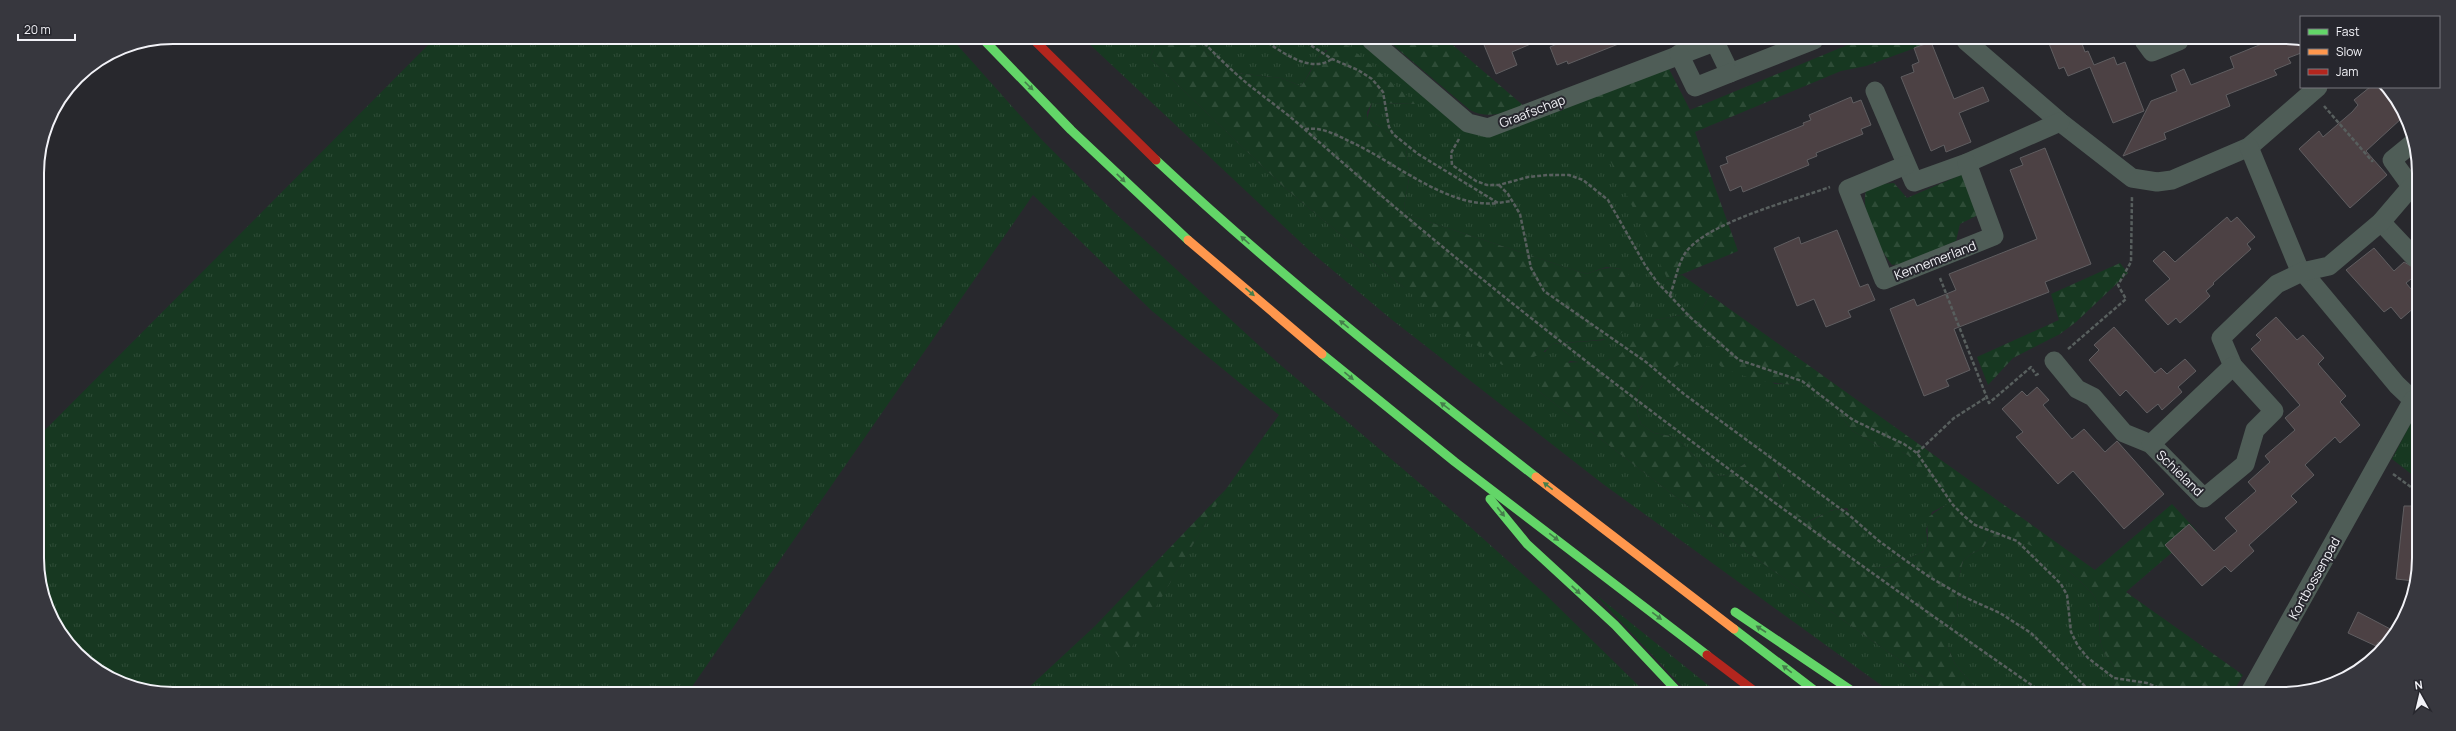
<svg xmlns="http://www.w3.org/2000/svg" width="2456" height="731" viewBox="0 0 2456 731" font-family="Manrope,sans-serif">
<defs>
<pattern id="grass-tufts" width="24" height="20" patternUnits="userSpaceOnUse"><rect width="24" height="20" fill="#173821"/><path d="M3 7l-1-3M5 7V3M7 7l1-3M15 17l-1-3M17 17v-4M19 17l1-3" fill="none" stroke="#2e4c37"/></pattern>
<pattern id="forest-firs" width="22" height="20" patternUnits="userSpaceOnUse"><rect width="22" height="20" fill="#173821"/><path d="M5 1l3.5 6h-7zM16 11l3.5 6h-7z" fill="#2e4c37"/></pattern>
</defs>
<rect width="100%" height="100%" fill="#28282d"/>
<g fill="url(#grass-tufts)">
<path d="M 435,38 L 952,39 L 1043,141 L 1114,212 L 1277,362 L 1450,509 L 1545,594 L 1645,692 L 1025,691 L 1095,626 L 1123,661 L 1226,489 L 1279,415 L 1152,311 L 1033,195 L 689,691 L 138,689 L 105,676 L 71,648 L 40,585 L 39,436 Z"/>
<path d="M 1084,39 L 1130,39 L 1139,46 L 1143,39 L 1158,39 L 1150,58 L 1284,187 L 1403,287 L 1545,352 L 1552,344 L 1604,340 L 1621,269 L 1606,267 L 1586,274 L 1405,214 L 1404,207 L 1410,173 L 1405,144 L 1367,118 L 1372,103 L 1416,104 L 1326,50 C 1312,62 1312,72 1301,86 L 1281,78 L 1236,73 L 1207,54 L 1198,39 L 1359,40 L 1462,125 L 1589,98 L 1668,280 L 1682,275 L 1710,295 L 1701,311 L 1655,320 L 1621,355 L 1606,361 L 1588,363 L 1570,361 L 1537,390 L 1754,557 L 1946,693 L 1892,693 L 1603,484 L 1391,319 L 1311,252 Z"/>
<path d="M 1703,346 L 1711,346 L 1775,384 L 1815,385 L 1825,395 L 1853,431 L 1889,452 L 1902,452 L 1908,455 L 1948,504 L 1932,512 L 1926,530 L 1928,543 L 1923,552 L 1885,568 L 1876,567 L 1870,559 L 1861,528 L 1847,508 L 1832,510 L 1809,521 C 1789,513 1785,493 1778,474 L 1746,463 L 1728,475 L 1719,476 L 1703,466 L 1682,443 L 1671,436 L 1654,433 L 1641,424 C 1635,407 1634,393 1647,380 Z"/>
<path d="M 2414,417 L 2415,418 L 2415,477 L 2392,459 Z"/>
<path d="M 1990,536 C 2004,538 2020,540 2032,545 C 2045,552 2087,584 2094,596 C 2104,612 2096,634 2103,650 C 2110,665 2122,666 2113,685 L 2118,693 L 1980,693 L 1955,664 L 1947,645 L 1947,632 L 1958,613 L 1957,586 L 1963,561 L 1971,554 L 1983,548 Z"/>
<path d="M 1595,594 L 1718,693 L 1688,693 Z"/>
</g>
<g fill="url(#forest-firs)" fill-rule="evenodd">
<path d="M 1158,39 L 1198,39 L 1207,54 L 1236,73 L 1281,78 L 1301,86 C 1322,60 1308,56 1346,44 L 1417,104 L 1372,103 L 1367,112 L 1367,118 L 1405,144 L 1410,173 L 1404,207 L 1405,214 L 1586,274 C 1598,270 1607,266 1619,269 C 1646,276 1635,322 1619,335 C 1611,341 1565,342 1552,344 C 1539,359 1521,361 1502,365 L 1403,287 L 1284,187 L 1150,58 Z"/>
<path d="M 1387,40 L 1447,40 L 1525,107 C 1506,112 1488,120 1470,110 Z"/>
<path d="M 1857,41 L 1934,41 L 1866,66 L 1841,71 L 1695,132 L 1738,251 L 1668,280 L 1587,113 L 1589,98 L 1667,65 L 1690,110 Z"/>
<path d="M 1963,174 L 1978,215 L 1960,224 L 1956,241 L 1902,264 L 1892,265 C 1879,249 1860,211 1866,191 L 1880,184 L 1894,183 L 1907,198 Z"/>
<path d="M 2120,263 L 2128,273 L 2076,322 L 2060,334 L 2013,358 L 1988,385 L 1977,357 L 2059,320 L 2051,294 Z"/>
<path d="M 1710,295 L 2095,570 L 2172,504 L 2197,531 L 2126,592 L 2243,675 L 2232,694 L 2118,693 L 2113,685 C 2122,666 2110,665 2103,650 C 2096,634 2104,612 2094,596 C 2087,584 2045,552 2032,546 C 2020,540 2004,538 1990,536 L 1983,548 L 1971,554 L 1963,561 L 1957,586 L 1958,613 L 1947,632 L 1947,645 L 1955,664 L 1980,693 L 1946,693 L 1754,557 L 1537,390 L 1546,372 L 1556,363 L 1606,361 L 1620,355 L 1645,326 L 1655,320 L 1701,311 ZM 1703,346 L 1712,347 L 1720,366 C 1754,383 1778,384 1815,386 L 1825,395 L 1853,431 L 1889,452 L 1902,452 L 1908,455 L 1947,504 L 1927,518 L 1928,543 L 1923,552 L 1885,568 L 1876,567 C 1861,547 1868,504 1834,510 C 1825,511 1818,519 1809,521 C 1780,510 1788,472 1762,458 L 1746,463 L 1728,475 L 1719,476 L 1703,466 L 1682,443 L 1671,436 L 1654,433 L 1641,424 C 1624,375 1660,379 1690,358 C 1696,354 1701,352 1703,346 Z"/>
<path d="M 1226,489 L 1123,662 L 1095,626 Z"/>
</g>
<g fill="#4c4144" stroke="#605e61">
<path d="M 1482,40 L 1540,40 L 1512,52 L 1517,65 L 1496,74 Z"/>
<path d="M 1555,40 L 1626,40 L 1626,41 L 1568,64 L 1567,61 L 1557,65 L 1550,47 L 1557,44 Z"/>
<path d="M 2048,41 L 2081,41 L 2085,52 L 2088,51 L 2094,65 L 2114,57 L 2117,65 L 2125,62 L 2144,111 L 2113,123 L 2090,67 L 2068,76 L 2064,67 L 2059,69 Z"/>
<path d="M 2269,41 L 2301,42 L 2301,53 L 2288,58 L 2291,63 L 2274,70 L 2277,75 L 2226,95 L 2230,106 L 2164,133 L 2166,139 L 2123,156 L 2151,101 L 2177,91 L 2171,75 L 2184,69 L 2191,85 L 2234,68 L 2230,57 Z"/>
<path d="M 1931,42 L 1954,99 L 1983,87 L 1989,101 L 1959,113 L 1971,142 L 1946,152 L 1944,145 L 1931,151 L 1901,77 L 1914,72 L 1912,65 L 1919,62 L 1914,48 Z"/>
<path d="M 2370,87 L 2387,87 L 2402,118 L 2366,151 L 2387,175 L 2350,208 L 2299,149 L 2319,131 L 2323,137 L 2352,112 L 2358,105 L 2354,100 Z"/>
<path d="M 1851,97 L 1853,103 L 1861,100 L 1871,125 L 1861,129 L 1863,134 L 1816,153 L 1817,156 L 1807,160 L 1809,165 L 1743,192 L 1741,186 L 1730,191 L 1720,166 L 1728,163 L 1726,157 L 1804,125 L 1803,123 L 1811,120 L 1809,115 Z"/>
<path d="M 2045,148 L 2091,264 L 2045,282 L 2049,292 L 1954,329 L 1970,370 L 1946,380 L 1949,386 L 1924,396 L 1890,309 L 1914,299 L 1917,306 L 1956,290 L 1949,274 L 2037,239 L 2010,170 L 2023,165 L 2020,158 Z"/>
<path d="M 2227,217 L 2231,222 L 2237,217 L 2255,237 L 2247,244 L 2251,249 L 2213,283 L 2214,284 L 2206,291 L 2210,296 L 2196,309 L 2180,323 L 2176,318 L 2168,325 L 2145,300 L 2170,279 L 2153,261 L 2164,251 L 2175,262 Z"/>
<path d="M 1837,230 L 1860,287 L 1868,284 L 1875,300 L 1848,311 L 1851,317 L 1826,327 L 1814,299 L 1797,306 L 1774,248 L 1799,237 L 1801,244 Z"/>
<path d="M 2374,248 L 2394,271 L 2404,262 L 2416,269 L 2416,275 L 2406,283 L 2416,295 L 2416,306 L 2401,319 L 2391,307 L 2384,312 L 2346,270 Z"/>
<path d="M 2276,317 L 2297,340 L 2303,335 L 2324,358 L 2318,364 L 2346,396 L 2340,402 L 2360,425 L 2340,443 L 2335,437 L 2305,465 L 2314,475 L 2291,496 L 2297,502 L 2249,545 L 2254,551 L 2231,572 L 2225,566 L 2202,586 L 2165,545 L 2189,524 L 2214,551 L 2225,541 L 2237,531 L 2225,518 L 2256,491 L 2248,482 L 2270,462 L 2265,456 L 2295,430 L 2285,418 L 2300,405 L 2251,349 L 2261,340 L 2256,335 Z"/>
<path d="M 2114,327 L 2155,373 L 2161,368 L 2167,374 L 2185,359 L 2196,371 L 2178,387 L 2182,392 L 2162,410 L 2158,404 L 2147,413 L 2126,390 L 2120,396 L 2089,360 L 2099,350 L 2094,345 Z"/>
<path d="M 2037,387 L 2049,400 L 2043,405 L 2072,439 L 2084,429 L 2105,452 L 2117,441 L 2164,494 L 2124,529 L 2073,471 L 2058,484 L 2016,437 L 2023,432 L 2002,409 L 2022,391 L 2027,396 Z"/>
<path d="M 2404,506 L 2415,506 L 2414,581 L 2396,579 Z"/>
<path d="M 2358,612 L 2396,632 L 2385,645 L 2378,642 L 2376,646 L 2348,633 Z"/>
</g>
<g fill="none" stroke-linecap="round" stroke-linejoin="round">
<g stroke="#585f5e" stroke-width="2.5" stroke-dasharray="4 2" stroke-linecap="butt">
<path d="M 1200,39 C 1214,53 1228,67 1243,80 C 1262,96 1283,110 1302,127 C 1535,333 1787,515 2043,693"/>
<path d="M 1263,39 C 1281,52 1311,74 1332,59"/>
<path d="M 1301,39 L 1332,59 L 1358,70 L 1372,79 L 1383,92 L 1389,127 L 1393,134 L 1418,154 L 1498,203 L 1511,201"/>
<path d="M 2324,106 L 2372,161 L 2373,160"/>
<path d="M 1305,129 C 1324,127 1336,135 1353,143 C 1396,163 1449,209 1498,203"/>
<path d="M 1459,139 L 1451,153 L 1452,165 L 1476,181 L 1487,185 L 1499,185 L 1528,177 L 1548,175 L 1569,175 L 1583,180 L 1608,200 L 1645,265 L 1657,282 L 1690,317 L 1739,360 L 1802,381 L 1853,420 L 1904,444 L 1917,453 L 1953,505 L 1964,516 L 1975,525 L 2017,541 L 2061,584 L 2067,595 L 2071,632 L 2078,646 L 2088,658 L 2114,678 L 2147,683 L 2172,693"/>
<path d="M 1499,185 L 1508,194 L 1520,214 L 1531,268 L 1544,291 L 1646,362 L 1684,394 L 1849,515 L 1879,541 L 1905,560 L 1931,578 L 1964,597 L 2000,613 L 2031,633 L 2092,693"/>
<path d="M 1940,278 L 1989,403 L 2031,367 L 2036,375 L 2040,373"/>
<path d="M 1670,295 C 1675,282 1678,263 1686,252 C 1708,222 1794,200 1830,187"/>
<path d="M 2068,349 L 2126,299 L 2118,285 L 2131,262 L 2132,196"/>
<path d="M 1917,453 L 1954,418 L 1987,397"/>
<path d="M 2393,474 L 2415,490"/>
</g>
<g stroke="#4f5d57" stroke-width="19">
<path d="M 1371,40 L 1468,123 L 1488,128 L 1714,42"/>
<path d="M 1714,40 L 1730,73 L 1814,40"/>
<path d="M 1966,41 L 2060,122 L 2132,178 L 2157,182 L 2172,180 L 2249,147 L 2318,87"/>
<path d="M 2144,41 L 2152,52 L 2179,41"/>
<path d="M 1679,54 L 1695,87 L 1730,73"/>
<path d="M 1875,91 L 1914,182 L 1967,163 L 2060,122"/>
<path d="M 2414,142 L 2392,160 L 2416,193"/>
<path d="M 2249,147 L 2298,266 L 2397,385 L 2415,402"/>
<path d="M 1906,165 L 1848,189 L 1884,280 L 1994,236 L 1967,163"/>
<path d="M 2381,222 L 2415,258"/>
<path d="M 2054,361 L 2077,389 L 2093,397 L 2124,433 L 2151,444 L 2204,498 L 2245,464 L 2255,430 L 2274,411 L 2233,366 L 2221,338 L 2277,284 L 2302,272 L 2329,266 L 2381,222 L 2411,187"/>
<path d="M 2151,444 L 2233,366"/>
<path d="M 2249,694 L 2413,400"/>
</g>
<g stroke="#63d668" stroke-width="9">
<path d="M 983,39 L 1071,130 L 1188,240"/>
<path d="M 1156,160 C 1277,273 1406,376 1536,477"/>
<path d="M 1322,354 L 1455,462 L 1707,655"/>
<path d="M 1490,499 L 1527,544 L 1615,625 L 1679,693"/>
<path d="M 1735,612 L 1855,693"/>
<path d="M 1734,629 L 1818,693"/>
</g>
<g stroke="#ff974d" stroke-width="9">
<path d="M 1188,240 L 1322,354"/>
<path d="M 1536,477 L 1734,629"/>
</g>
<g stroke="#b3261e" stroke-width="9">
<path d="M 1033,39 L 1156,160"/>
<path d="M 1707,655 L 1757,693"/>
</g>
</g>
<defs><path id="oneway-solid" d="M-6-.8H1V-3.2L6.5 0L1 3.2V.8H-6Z"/></defs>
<g fill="#457e4b">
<use href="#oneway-solid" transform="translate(1029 86) rotate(45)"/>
<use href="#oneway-solid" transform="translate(1121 178) rotate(44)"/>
<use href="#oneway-solid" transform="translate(1245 240) rotate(-138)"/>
<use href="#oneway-solid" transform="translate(1250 292) rotate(41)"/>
<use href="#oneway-solid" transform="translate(1344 324) rotate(-141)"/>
<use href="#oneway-solid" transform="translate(1349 376) rotate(40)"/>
<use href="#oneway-solid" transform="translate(1445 406) rotate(-142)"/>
<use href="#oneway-solid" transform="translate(1548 486) rotate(-142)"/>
<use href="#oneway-solid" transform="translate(1501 512) rotate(51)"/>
<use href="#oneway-solid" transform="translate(1554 537) rotate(37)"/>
<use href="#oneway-solid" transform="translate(1576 590) rotate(43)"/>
<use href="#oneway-solid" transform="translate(1657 616) rotate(37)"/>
<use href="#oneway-solid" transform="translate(1761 629) rotate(-147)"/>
<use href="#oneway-solid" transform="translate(1787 669) rotate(-143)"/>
</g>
<g text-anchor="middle" stroke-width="4" stroke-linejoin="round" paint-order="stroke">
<g font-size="13" fill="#f2f2f7" stroke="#27272e">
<text transform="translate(1532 111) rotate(-21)" y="5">Graafschap</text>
<text transform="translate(1935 260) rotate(-21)" y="5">Kennemerland</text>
<text transform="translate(2180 473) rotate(44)" y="5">Schieland</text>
<text transform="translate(2314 578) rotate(-61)" y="5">Kortbossenpad</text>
</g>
</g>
<path d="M0 0H2456V731H0ZM173 44H2283A129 129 0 0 1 2412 173V558A129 129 0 0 1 2283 687H173A129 129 0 0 1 44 558V173A129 129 0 0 1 173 44Z" fill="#37373e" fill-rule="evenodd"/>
<path fill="none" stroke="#f2f2f7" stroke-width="2" d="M173 44H2283A129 129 0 0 1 2412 173V558A129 129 0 0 1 2283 687H173A129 129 0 0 1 44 558V173A129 129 0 0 1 173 44Z"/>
<rect x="2300" y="16" width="140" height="72" fill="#27272e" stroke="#78787e"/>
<rect x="2308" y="29" width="20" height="6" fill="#63d668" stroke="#78787e"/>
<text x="2336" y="36" font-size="12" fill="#f2f2f7">Fast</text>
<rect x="2308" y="49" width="20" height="6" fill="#ff974d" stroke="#78787e"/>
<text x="2336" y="56" font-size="12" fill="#f2f2f7">Slow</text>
<rect x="2308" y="69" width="20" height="6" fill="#b3261e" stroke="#78787e"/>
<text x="2336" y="76" font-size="12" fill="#f2f2f7">Jam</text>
<g transform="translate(2420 695) rotate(352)" stroke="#27272e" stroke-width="3" paint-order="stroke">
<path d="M0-3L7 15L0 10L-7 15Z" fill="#f2f2f7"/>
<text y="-6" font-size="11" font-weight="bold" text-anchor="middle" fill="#f2f2f7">N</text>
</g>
<path d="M18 34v6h57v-6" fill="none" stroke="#f2f2f7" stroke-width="2"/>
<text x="24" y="34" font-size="12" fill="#f2f2f7" stroke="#27272e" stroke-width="3" paint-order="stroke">20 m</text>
</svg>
